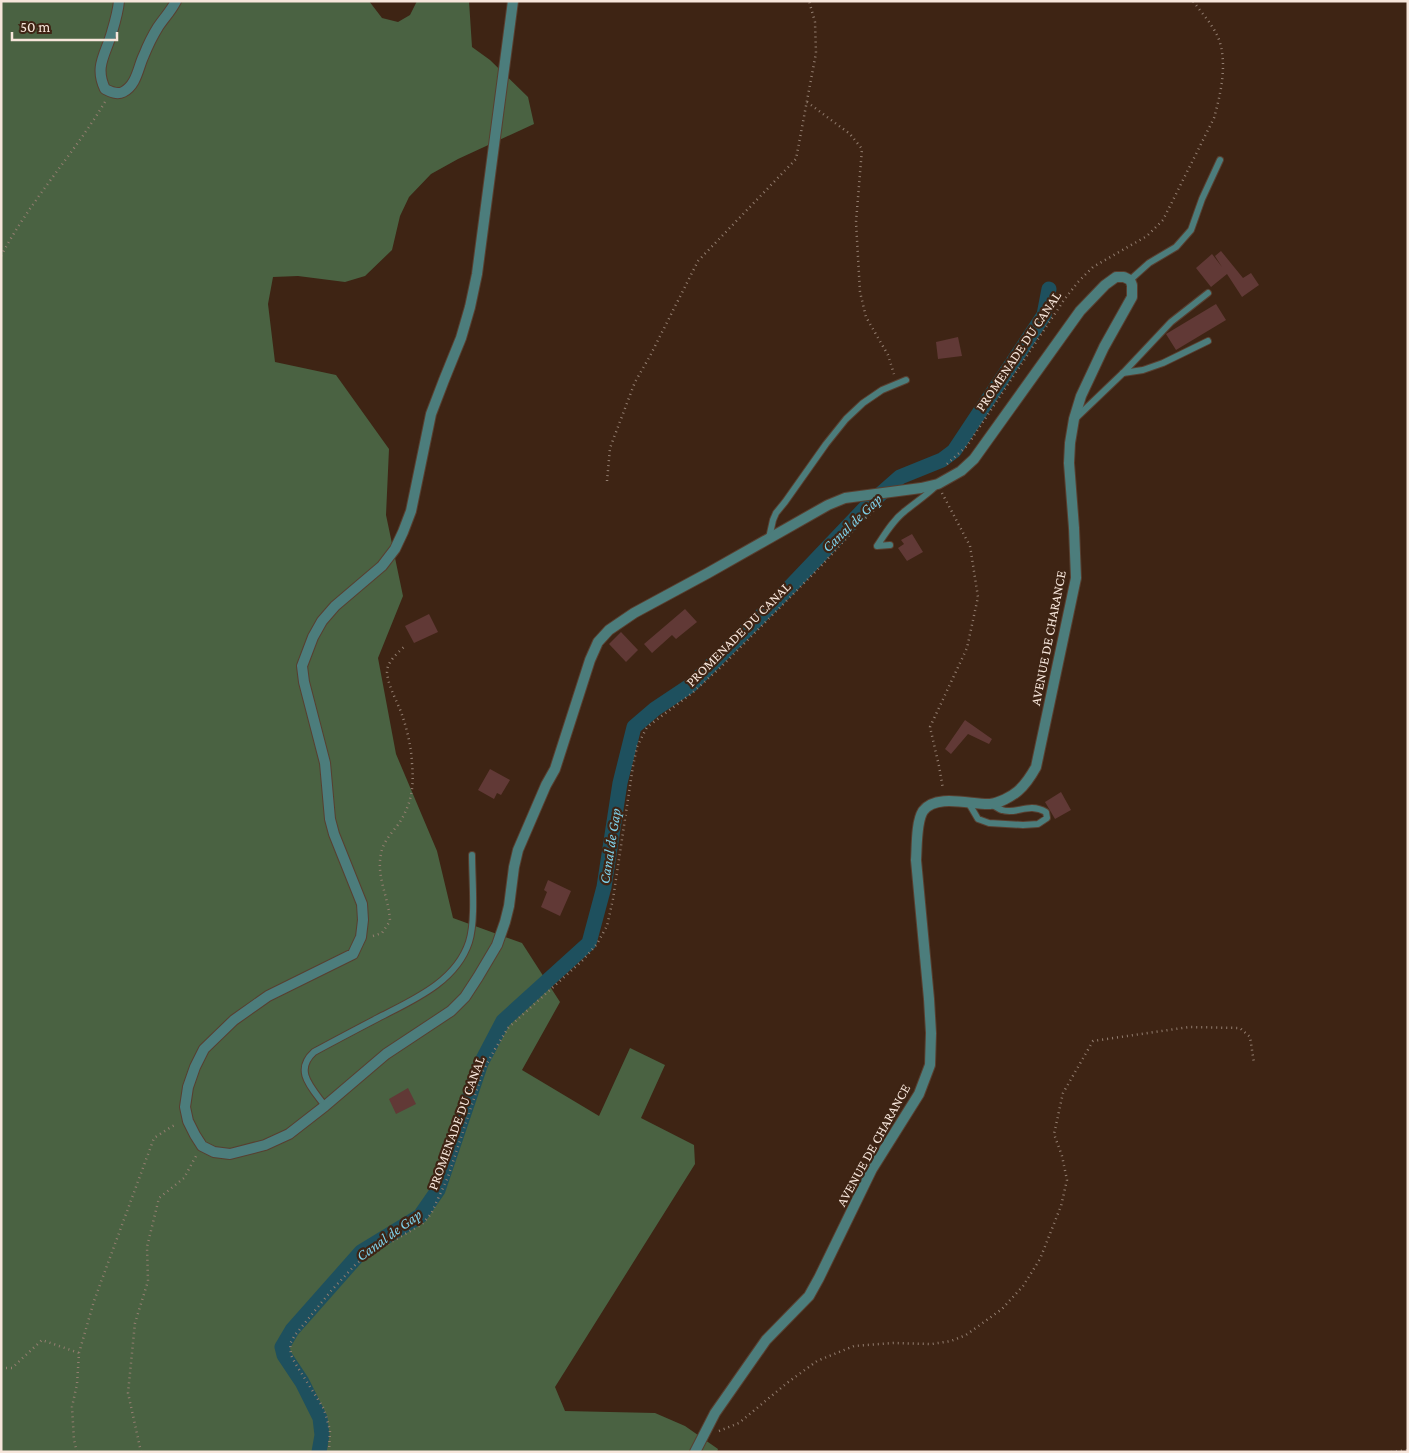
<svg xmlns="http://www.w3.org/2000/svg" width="1409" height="1453" viewBox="0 0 1409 1453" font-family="'Crimson Pro',serif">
<rect width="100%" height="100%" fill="#3e2414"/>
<path fill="#4a6242" d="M 1,1 L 369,1 L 382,18 L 398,22 L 410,15 L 417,1 L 469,1 L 472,47 L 490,60 L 528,97 L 534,124 L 458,159 L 431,174 L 409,197 L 400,216 L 392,250 L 365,276 L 345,282 L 298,276 L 273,277 L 268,304 L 275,362 L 336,375 L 389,449 L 386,515 L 403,596 L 378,658 L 396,754 L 437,851 L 453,918 L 522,943 L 560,1002 L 522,1070 L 599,1116 L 630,1048 L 665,1065 L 641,1118 L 694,1145 L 695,1164 L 555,1387 L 565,1411 L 655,1413 L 685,1426 L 718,1449 L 717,1452 L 1,1452 Z"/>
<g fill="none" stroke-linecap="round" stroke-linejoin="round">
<path stroke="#1e505e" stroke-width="15" d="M 319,1452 L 322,1435 L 320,1418 L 302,1382 L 284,1355 L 282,1347 L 292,1330 L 361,1252 L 420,1216 L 438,1190 L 481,1063 L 503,1021 L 589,943 L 604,887 L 620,783 L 634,727 L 655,709 L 691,685 L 789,588 L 867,506 L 900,477 L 942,460 L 954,451 L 1044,315 L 1049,289"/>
</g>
<g fill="#613936">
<path d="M 1221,251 L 1243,278 L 1251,273 L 1259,285 L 1242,297 L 1227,274 L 1211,287 L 1196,268 L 1212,254 L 1222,267 L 1215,256 Z"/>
<path d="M 1216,304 L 1226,320 L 1176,350 L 1166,334 Z"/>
<path d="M 958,337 L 962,356 L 938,359 L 936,342 Z"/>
<path d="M 912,534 L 923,552 L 907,561 L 898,548 L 904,544 L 901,540 Z"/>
<path d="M 685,609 L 697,622 L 676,639 L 672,635 L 652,653 L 644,644 Z"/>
<path d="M 429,614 L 438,632 L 414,643 L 405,626 Z"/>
<path d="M 621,632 L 638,650 L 626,662 L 609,644 Z"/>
<path d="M 965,720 L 992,739 L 989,744 L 968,734 L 951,754 L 945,749 Z"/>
<path d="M 490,769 L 510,780 L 501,795 L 497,793 L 494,799 L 478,790 Z"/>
<path d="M 1061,792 L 1071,810 L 1055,819 L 1045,802 Z"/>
<path d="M 548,880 L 571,891 L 560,916 L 541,907 L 547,892 L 544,890 Z"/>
<path d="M 408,1088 L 416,1104 L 396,1114 L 389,1099 Z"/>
</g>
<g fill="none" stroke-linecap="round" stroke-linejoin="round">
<g stroke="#583f30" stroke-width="8">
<g id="service">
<path d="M 1130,280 L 1149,263 L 1176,247 L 1191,230 L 1202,199 L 1220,160"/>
<path d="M 1123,373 L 1143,370 L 1163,363 L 1208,341"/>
<path d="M 1077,417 L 1123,373 L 1171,322 L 1208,293"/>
<path d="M 769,538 L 773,520 L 776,513 L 785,502 L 826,444 L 846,419 L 863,403 L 882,390 L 906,380"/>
<path d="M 890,545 L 877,546 C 885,534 893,520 905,511 C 916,502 927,495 937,485"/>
<path d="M 968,802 L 978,819 L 989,823 L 1023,825 L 1038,824 L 1047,818 L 1046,812 C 1028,802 1017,815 1002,810 C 998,809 995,806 991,804"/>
<path d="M 325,1106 C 312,1088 293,1071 314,1052 C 336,1040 357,1029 378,1018 C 413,1000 456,982 469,942 C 476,920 472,879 472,855"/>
</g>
</g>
<g stroke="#583f30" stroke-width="12">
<g id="minor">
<path d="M 119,1 C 118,12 115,22 112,32 C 106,54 94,66 105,89 C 111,92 117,95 123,92 C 137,85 138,67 144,55 C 148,45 153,35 158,27 C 164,18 171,11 176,1"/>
<path d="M 513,1 L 477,274 L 470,307 L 461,338 L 444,380 L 431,414 L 411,511 L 403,532 L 395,549 L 382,566 L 335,606 L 322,621 L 313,637 L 302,666 L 304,682 L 325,763 L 330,819 L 334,834 L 362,904 L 363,920 L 361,937 L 353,954 L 268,996 L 234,1020 L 204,1049 L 195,1067 L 188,1087 L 185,1107 L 188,1121 L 195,1135 L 202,1146 L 214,1152 L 230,1154 L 265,1145 L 289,1134 L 325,1106 L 386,1054 L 451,1011 L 465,997 L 478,977 L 497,945 L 505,922 L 509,906 L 514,867 L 518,850 L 546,785 L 555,769 L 590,660 L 598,642 L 609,630 L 634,613 L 708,573 L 828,505 L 845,498 L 921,488 L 938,484 L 961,471 L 974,459 L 1080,311 L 1105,285 L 1116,277 L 1124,277 L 1130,280 L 1132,285 L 1132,297 L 1104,347 L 1081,396 L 1074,419 L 1070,443 L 1069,463 L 1074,528 L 1076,578 L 1036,767 C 1031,776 1026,784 1018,791 C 1011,797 999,803 990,804 C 972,805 936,793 923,811 C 916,822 917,847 916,860 L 929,999 L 931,1033 L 930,1065 L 919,1094 L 872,1169 L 819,1278 L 809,1296 L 766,1340 L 715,1413 L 695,1452"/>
</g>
</g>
<g stroke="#937e70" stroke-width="2.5" stroke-dasharray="1 4" stroke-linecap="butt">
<path d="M 807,102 L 850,134 L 862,149 L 856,222 L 860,292 L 866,317 L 888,355 L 894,374"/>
<path d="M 1,256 C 30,201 73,155 105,102"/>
<path d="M 947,464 L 967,446 L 1064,300 L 1078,282 L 1093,267 L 1147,236 L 1163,220 L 1214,118 C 1221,93 1228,62 1218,37 C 1212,24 1201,12 1193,1"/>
<path d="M 607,481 L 610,448 L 635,382 L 650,356 L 698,261 L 796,159 L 816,53 L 815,22 L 809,1"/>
<path d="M 942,493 L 970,546 L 978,597 L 967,648 L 930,727 L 939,766 L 943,789"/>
<path d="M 373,936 L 382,933 L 390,921 C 389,898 376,877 381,854 C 383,841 393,832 400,822 C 412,802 414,786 412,763 C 411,745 407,729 401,712 C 396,699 388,686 387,672 C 387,661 399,652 406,645"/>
<path d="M 1,1368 L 12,1368 L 42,1340 L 79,1353"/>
<path d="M 719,1431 L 739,1423 L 787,1383 L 817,1361 L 854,1346 L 893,1343 L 932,1344 L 951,1341 L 966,1335 L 1002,1309 L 1023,1286 L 1040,1259 L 1061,1206 L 1067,1180 L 1062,1156 L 1054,1134 L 1063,1093 L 1093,1041 L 1189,1027 L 1240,1028 L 1250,1037 L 1254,1063"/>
<path d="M 77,1452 L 74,1440 L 72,1407 L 77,1384 L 79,1353 L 94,1301 L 154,1138 L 171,1127 L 177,1124"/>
<path d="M 141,1452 L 128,1393 L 135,1323 L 148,1281 L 147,1247 L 159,1198 L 184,1178 L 196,1156"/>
<path d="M 329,1452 L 330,1430 L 324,1409 L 295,1363 L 291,1355 L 290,1344 L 295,1335 L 331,1291 L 356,1264 L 370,1254 L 421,1225 L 431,1214 L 448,1177 L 483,1071 L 495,1049 L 508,1028 L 583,960 L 597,944 L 607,926 L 613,899 L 633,766 L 637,747 L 647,727 L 691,694 L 721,667 L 823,564 L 862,521 L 879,506"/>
<path d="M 1391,1452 L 1408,1450"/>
</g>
<use href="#service" stroke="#4c7d7c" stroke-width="6"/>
<use href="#minor" stroke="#4c7d7c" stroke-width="10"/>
</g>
<g text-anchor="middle" stroke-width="4.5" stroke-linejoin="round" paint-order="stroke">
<g font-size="14" fill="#f7e6db" stroke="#3e2414">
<text transform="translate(1018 351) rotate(-56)" y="5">PROMENADE DU CANAL</text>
<text transform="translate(738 634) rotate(-45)" y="5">PROMENADE DU CANAL</text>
<text transform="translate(1048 638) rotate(-79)" y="5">AVENUE DE CHARANCE</text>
<text transform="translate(456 1123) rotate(-70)" y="5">PROMENADE DU CANAL</text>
<text transform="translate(873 1145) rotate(-61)" y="5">AVENUE DE CHARANCE</text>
</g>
<g font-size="15" font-style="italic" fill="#7fd1ea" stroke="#3e2414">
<text transform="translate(852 523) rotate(-44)" y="5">Canal de Gap</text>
<text transform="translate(610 846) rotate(-81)" y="5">Canal de Gap</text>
<text transform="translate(389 1235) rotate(-36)" y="5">Canal de Gap</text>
</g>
</g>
<rect width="1409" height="1453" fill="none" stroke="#f7e6db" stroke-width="5"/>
<path d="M12 32v8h105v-8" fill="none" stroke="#f7e6db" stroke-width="2.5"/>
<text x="20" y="32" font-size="15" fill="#f7e6db" stroke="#3e2414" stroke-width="4" paint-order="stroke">50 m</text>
</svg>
